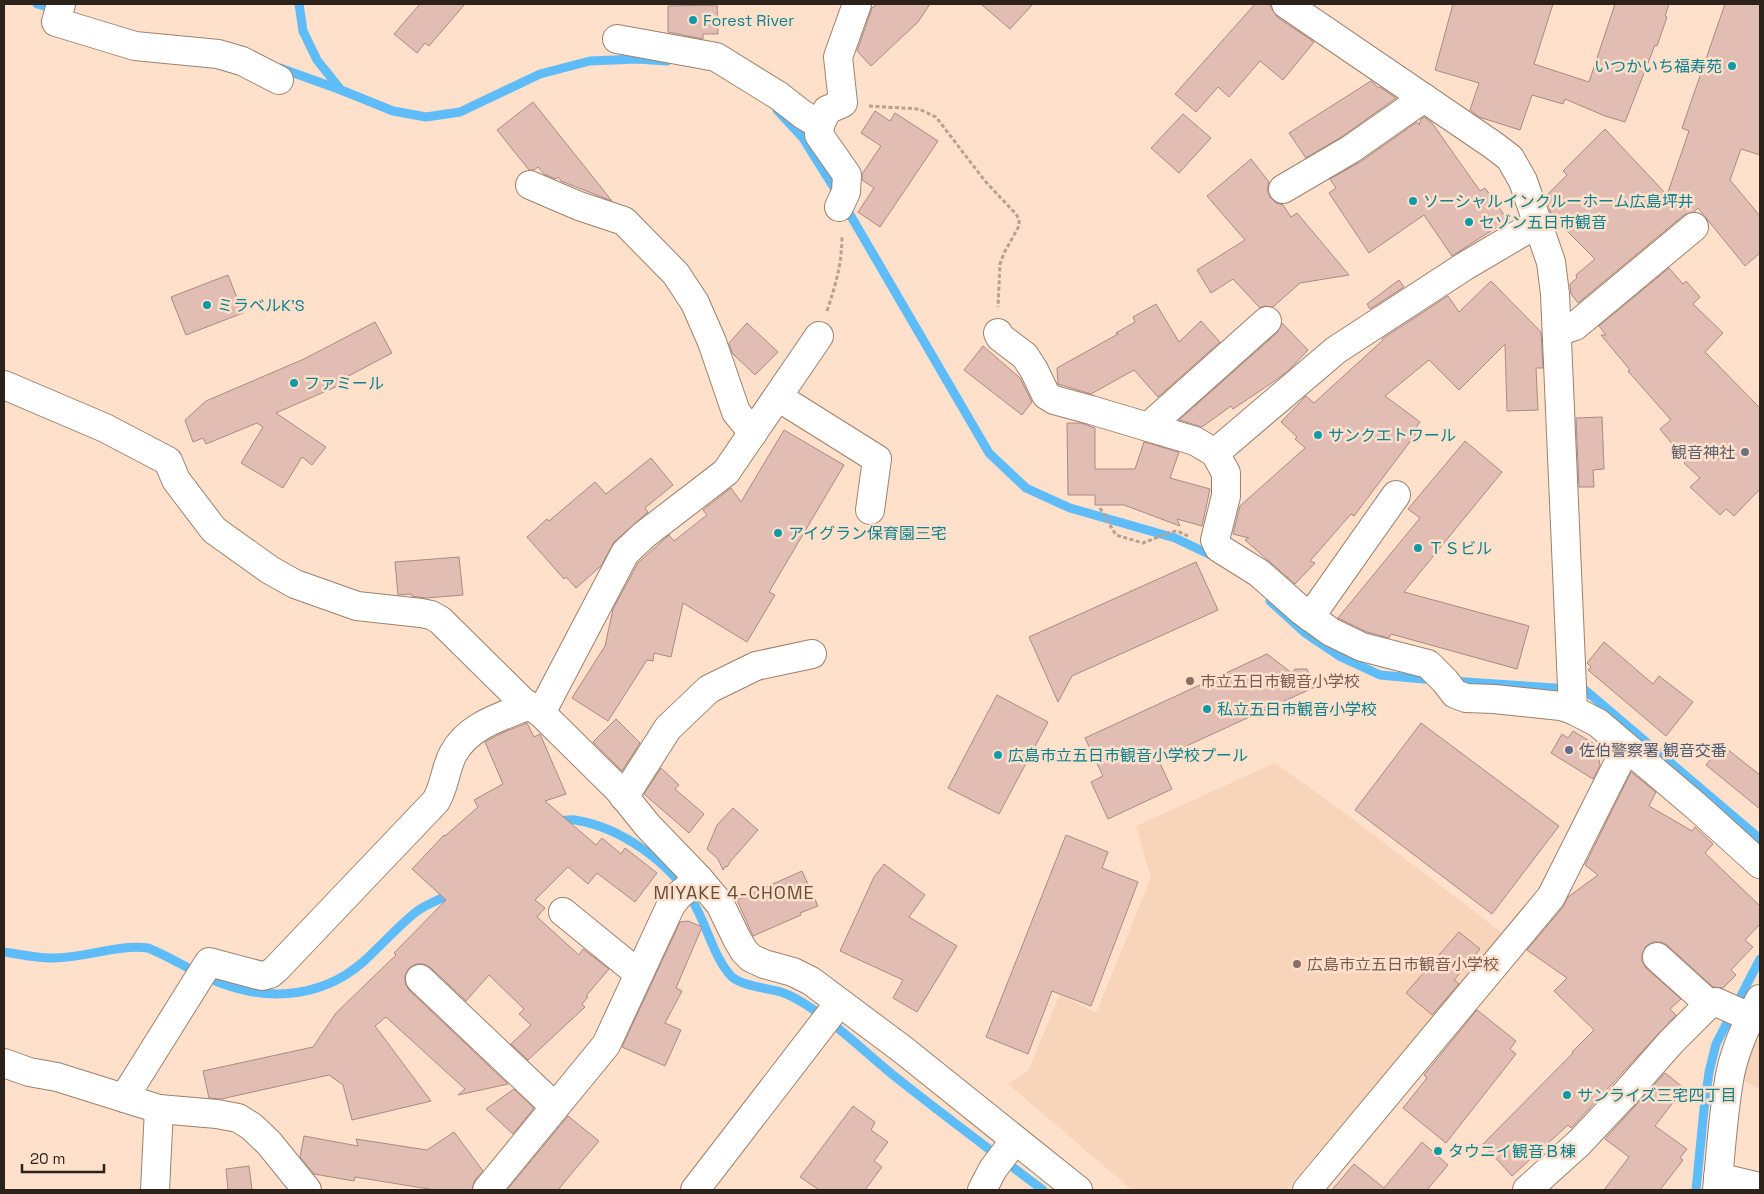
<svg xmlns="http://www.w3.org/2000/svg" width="1764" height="1194" viewBox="0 0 1764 1194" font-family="'Space Grotesk','Noto Sans JP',sans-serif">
<rect width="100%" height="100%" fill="#fee0cb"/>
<g fill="#f8d4ba">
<path d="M 1275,763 L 1345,813 L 1505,935 L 1286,1190 L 1132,1190 L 1008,1084 L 1028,1071 L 1060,994 L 1096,1013 L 1151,878 L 1136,826 Z"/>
<path d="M 1760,1021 L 1760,1090 L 1741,1079 Z"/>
</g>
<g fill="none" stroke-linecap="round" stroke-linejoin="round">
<g stroke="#5ebcf9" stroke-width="9">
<path d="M 37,4 L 56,9"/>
<path d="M 299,4 L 303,31 L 317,60 L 341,90 L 393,111 L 426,117 L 460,112 L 540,74 L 590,61 L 637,59 L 667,61"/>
<path d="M 280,68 L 341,90"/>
<path d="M 777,110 L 803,138 L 838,194"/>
<path d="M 845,206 L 989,453 L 1026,488 L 1070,508 L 1175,538 L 1215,557"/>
<path d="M 1270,601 L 1305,633 L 1341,657 L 1380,675 L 1435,680"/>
<path d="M 1451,681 L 1585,690 L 1760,839"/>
<path d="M 556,821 C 562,821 569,819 575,820 C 620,827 670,862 693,902 C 706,923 714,958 731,976 C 741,986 767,988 781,992 C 793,996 804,1003 814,1010 C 842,1029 867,1054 893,1075 C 942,1114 993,1152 1043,1190"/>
<path d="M 4,952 C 19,954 35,958 51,958 C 84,959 115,944 148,948 C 168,956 187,968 206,977 C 259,1002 318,1001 363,962 C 381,946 397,927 416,912 C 426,904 441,899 453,893"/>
<path d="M 1696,1190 L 1704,1109 L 1709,1072 L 1716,1044 L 1760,959"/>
</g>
</g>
<g fill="#e1bdb4" stroke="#ac8a82">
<path d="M 420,4 L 465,4 L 429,46 L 425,43 L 417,53 L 394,34 Z"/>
<path d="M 877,4 L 930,4 L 918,22 L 871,66 L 857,51 L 872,8 Z"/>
<path d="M 981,4 L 1033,4 L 1010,29 Z"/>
<path d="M 1255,4 L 1269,4 L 1277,17 L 1314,42 L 1283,80 L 1260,61 L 1229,97 L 1218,87 L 1196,112 L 1175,94 Z"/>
<path d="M 1453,4 L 1553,4 L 1534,64 L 1589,82 L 1615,4 L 1669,4 L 1665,16 L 1667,17 L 1657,46 L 1655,45 L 1625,122 L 1605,116 L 1565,99 L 1563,104 L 1532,95 L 1520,130 L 1479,117 L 1470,110 L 1479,83 L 1435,70 Z"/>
<path d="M 1725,4 L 1760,4 L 1760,155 L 1741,149 L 1730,180 L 1760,216 L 1760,253 L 1745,266 L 1698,208 L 1694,212 L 1684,215 L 1578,303 L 1571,294 L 1570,284 L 1577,278 L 1576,275 L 1595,259 L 1552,216 L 1545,197 L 1567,175 L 1563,171 L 1605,129 L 1667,195 L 1689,131 L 1682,128 Z"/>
<path d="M 717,5 L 718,34 L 703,34 L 703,39 L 668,32 L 668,6 Z"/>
<path d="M 1371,81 L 1379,88 L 1380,87 L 1396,98 L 1343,136 L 1306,158 L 1289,133 Z"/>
<path d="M 533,102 L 612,201 L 561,181 L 558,177 L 556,179 L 544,174 L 538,167 L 534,170 L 529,170 L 497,130 Z"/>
<path d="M 875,111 L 890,121 L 895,113 L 938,141 L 880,227 L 858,212 L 874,188 L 862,180 L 862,174 L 881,146 L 861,133 Z"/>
<path d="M 1183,114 L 1211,138 L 1179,173 L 1151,148 Z"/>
<path d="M 1424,117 L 1432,123 L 1480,191 L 1485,188 L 1508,220 L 1452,256 L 1424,215 L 1369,253 L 1329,193 L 1336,188 L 1330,179 L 1360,162 L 1417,122 L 1419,125 L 1421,119 Z"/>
<path d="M 1251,159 L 1269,182 L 1267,190 L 1270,197 L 1276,203 L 1283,205 L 1291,217 L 1297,213 L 1349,275 L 1300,283 L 1273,307 L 1264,306 L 1260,308 L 1233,279 L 1211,293 L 1197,270 L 1245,240 L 1207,196 Z"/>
<path d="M 1669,268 L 1683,284 L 1686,281 L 1700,297 L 1693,304 L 1723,333 L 1705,352 L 1760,408 L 1760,489 L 1734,516 L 1726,509 L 1720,515 L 1690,487 L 1700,478 L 1684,463 L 1686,461 L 1660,429 L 1671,420 L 1628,371 L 1630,370 L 1601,335 L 1606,335 L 1599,326 Z"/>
<path d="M 228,275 L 243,313 L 186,335 L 171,297 Z"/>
<path d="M 1399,280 L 1404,287 L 1370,309 L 1367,304 Z"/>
<path d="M 1491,281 L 1541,332 L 1543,368 L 1536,368 L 1538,410 L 1507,411 L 1505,344 L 1459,390 L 1429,360 L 1385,396 L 1420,422 L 1415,429 L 1418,431 L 1354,516 L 1351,514 L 1310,561 L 1315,563 L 1295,584 L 1245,540 L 1249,538 L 1233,534 L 1240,506 L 1305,448 L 1295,439 L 1297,437 L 1281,422 L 1306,396 L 1314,403 L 1383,340 L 1382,339 L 1448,296 L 1459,312 Z"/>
<path d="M 1156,304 L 1179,342 L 1201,321 L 1220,342 L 1158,397 L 1134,370 L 1091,394 L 1058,384 L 1057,368 L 1118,334 L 1116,333 L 1135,322 L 1133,317 Z"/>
<path d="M 375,322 L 392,353 L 339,381 L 340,385 L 276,413 L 326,447 L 312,465 L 302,457 L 283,488 L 241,463 L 263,427 L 257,423 L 206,444 L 203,438 L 193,442 L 185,420 L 206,401 L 304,359 Z"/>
<path d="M 747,323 L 778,352 L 755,375 L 732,353 L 729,343 Z"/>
<path d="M 1282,323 L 1308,350 L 1288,371 L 1276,380 L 1233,409 L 1231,406 L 1202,427 L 1179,420 L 1277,333 Z"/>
<path d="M 983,346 L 1020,378 L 1032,402 L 1022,415 L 964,370 Z"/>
<path d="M 1602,417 L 1604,469 L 1593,470 L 1594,487 L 1579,487 L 1576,418 Z"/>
<path d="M 1067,423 L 1081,423 L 1095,428 L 1095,469 L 1135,469 L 1144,442 L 1179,452 L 1170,478 L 1210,489 L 1202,526 L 1177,519 L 1180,526 L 1124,505 L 1095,505 L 1095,495 L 1068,495 Z"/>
<path d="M 784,430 L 844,465 L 769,592 L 775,595 L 747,642 L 683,603 L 671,657 L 654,653 L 653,661 L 647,660 L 608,721 L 572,698 L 605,646 L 613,609 L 638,563 L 669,535 L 674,541 L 707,515 L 703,510 L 731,488 L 741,502 Z"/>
<path d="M 1465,441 L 1502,472 L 1404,592 L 1529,626 L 1517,669 L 1391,634 L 1389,638 L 1367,632 L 1338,618 L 1420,518 L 1408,509 Z"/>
<path d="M 651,458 L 673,485 L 645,508 L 648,512 L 614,542 L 601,566 L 576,588 L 566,577 L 564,579 L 527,537 L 547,519 L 549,521 L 595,482 L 606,494 Z"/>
<path d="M 459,557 L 463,595 L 426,598 L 412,596 L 411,594 L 398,595 L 395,562 Z"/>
<path d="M 1196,562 L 1218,610 L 1072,676 L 1058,702 L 1029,637 Z"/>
<path d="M 1604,642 L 1653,684 L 1659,676 L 1693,702 L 1666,736 L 1588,670 L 1591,667 L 1587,663 Z"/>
<path d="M 1267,654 L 1292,673 L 1295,669 L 1307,669 L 1315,687 L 1158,759 L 1172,789 L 1108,819 L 1091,782 L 1103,776 L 1085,738 Z"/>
<path d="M 997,695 L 1048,722 L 999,814 L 948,788 Z"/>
<path d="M 616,719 L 640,743 L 622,771 L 593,742 Z"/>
<path d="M 527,723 L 534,737 L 540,734 L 566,794 L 545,801 L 596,845 L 602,838 L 621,854 L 625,848 L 657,873 L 635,902 L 597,873 L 588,884 L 568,867 L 535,900 L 545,908 L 537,917 L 579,955 L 583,949 L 609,969 L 586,996 L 588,997 L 582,1004 L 585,1007 L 528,1060 L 511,1044 L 531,1025 L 519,1014 L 524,1009 L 489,975 L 466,1001 L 431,968 L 424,964 L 416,964 L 409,968 L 405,975 L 405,983 L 409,990 L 508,1084 L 458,1095 L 465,1089 L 386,1017 L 375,1026 L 431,1101 L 352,1120 L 343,1085 L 329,1075 L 221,1099 L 209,1098 L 203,1071 L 313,1047 L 336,1013 L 396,955 L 394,953 L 446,900 L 412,869 L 444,835 L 445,836 L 478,807 L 474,800 L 503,784 L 485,742 L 502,733 Z"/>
<path d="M 1421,723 L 1559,826 L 1492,914 L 1355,810 Z"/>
<path d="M 1573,731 L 1596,745 L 1600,765 L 1593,779 L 1551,753 L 1562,734 L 1568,738 Z"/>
<path d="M 1722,745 L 1760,775 L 1760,809 L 1706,765 Z"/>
<path d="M 661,768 L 679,785 L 675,789 L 704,814 L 689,833 L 644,794 Z"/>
<path d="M 1631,772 L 1656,792 L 1649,806 L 1692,831 L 1695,827 L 1713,844 L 1705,853 L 1760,906 L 1760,924 L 1745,940 L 1753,947 L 1731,970 L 1736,975 L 1723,988 L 1713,987 L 1667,945 L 1661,942 L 1653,942 L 1646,946 L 1642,954 L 1642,961 L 1646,968 L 1681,999 L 1670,1009 L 1676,1015 L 1571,1128 L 1568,1125 L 1512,1176 L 1483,1144 L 1573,1053 L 1572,1052 L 1594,1030 L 1554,991 L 1567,978 L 1527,950 L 1563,907 L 1568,897 L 1598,875 L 1585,865 Z"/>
<path d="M 733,808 L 758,830 L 730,862 L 727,867 L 726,866 L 723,870 L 718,859 L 707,849 L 717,825 Z"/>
<path d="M 1066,835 L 1108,852 L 1102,868 L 1138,882 L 1091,1006 L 1052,991 L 1028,1054 L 986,1037 Z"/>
<path d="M 884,864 L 925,895 L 909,917 L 957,946 L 917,1012 L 893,998 L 903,980 L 840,951 L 874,877 Z"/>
<path d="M 802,871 L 818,906 L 800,913 L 801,915 L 753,936 L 737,900 Z"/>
<path d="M 688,921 L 702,927 L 676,988 L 682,991 L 665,1023 L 681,1030 L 665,1066 L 622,1047 L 680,922 Z"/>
<path d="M 1459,932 L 1480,949 L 1454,980 L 1459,984 L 1432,1015 L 1406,993 Z"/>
<path d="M 1477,1010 L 1516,1041 L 1510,1049 L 1516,1054 L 1446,1143 L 1403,1108 L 1427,1078 L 1424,1075 Z"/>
<path d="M 1665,1073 L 1684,1088 L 1655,1126 L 1687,1149 L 1680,1158 L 1683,1160 L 1660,1190 L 1604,1190 L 1629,1157 L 1605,1139 Z"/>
<path d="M 514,1089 L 534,1108 L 513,1134 L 486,1109 Z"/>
<path d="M 853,1106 L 875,1122 L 871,1130 L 888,1142 L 874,1161 L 882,1167 L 865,1190 L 819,1190 L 800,1177 Z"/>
<path d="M 568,1116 L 599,1141 L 572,1173 L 558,1190 L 507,1190 Z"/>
<path d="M 454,1132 L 483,1171 L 475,1180 L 472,1190 L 435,1190 L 355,1177 L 354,1181 L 314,1174 L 300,1157 L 304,1136 L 358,1146 L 356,1139 L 427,1150 Z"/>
<path d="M 1422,1142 L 1448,1165 L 1427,1190 L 1332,1190 L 1354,1164 L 1384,1188 Z"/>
<path d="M 249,1166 L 252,1190 L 228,1190 L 226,1169 Z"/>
</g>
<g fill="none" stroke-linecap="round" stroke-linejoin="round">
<g stroke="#9c826e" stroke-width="30">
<g id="minor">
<path d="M 61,4 L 56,22 L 135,46 L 218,54 L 242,61 L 279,80"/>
<path d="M 1286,4 L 1493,145 L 1510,158 L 1523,181 L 1551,262 L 1555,294 L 1573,710 L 1598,723 L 1697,807 L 1760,864"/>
<path d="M 617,39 L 716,57 L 779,96 L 802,114 L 820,125"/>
<path d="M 530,185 L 579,206 L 624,221 L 676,274 L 695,303 L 712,342 L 736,412 L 753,433"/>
<path d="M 1283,189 L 1351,149 L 1424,98"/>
<path d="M 839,207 L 846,192 L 847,175 L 819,135 L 820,125 L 827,110 L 843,103 L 838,57 L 857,4"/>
<path d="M 1557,332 L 1575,326 L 1694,227"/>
<path d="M 998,333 L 1000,337 L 1025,356 L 1034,370 L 1046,395 L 1054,400 L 1091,410 L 1195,441 L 1215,453 L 1226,473 L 1226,496 L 1215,540 L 1219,548 L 1259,573 L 1302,611 L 1331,632 L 1362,647 L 1428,664 L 1445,681 L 1455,694 L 1466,698 L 1494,699 L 1561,706 L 1573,710"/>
<path d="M 4,385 L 105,428 L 168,461 L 176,480 L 214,530 L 270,570 L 295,584 L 357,606 L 421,613 L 431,615 L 440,620 L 522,701 L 541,713 L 618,789 L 648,826 L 699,879 L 720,904 L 737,939 L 744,951 L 751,958 L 764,964 L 793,972 L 811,981 L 902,1049 L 1078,1190"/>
<path d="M 778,397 L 877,459 L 870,510"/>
<path d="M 1148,427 L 1267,321"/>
<path d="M 1215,453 L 1336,350 L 1465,266 L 1538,223"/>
<path d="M 1310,617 L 1396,495"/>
<path d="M 541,713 L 625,553 L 644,535 L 726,472 L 819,336"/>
<path d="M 624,797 L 668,728 L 709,689 L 756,666 L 812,654"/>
<path d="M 563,912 L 639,974"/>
<path d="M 1657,957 L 1709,1004"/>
<path d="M 420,979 L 555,1107"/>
<path d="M 4,1063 L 29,1072 L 57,1077 L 159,1109 L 217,1114 L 238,1118 L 251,1126 L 269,1143 L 307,1190"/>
<path d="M 124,1098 L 209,962 L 262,976 L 270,974 L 276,969 L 436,801 C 445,786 445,769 453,754 C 468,726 500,717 527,706"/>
<path d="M 1718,1177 L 1760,1187"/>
<path d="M 155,1190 L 159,1109"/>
<path d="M 487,1190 L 606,1045 L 671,905 L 679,895 L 699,879"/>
<path d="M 695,1190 L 839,1003"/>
<path d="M 982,1190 L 993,1169 L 1015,1140"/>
<path d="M 1307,1190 L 1551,897 L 1626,748"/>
<path d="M 1527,1190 L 1579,1143 L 1627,1092 L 1671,1042 L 1709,1004 L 1716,1002 L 1750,1017"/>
<path d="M 1717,1190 C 1721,1152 1723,1112 1730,1075 C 1735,1048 1747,1023 1760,999"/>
</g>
</g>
<g stroke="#b9a191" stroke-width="3" stroke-dasharray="4 2.5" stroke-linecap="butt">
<path d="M 869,106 L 919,109 L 936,117 L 985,181 L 1016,214 L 1019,219 L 1019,226 L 1004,253 L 1000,264 L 998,307"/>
<path d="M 827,311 C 836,284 842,263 842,235"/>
<path d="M 1100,508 L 1116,535 L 1143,543 L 1171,532 L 1177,531 L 1188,536"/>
</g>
<use href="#minor" stroke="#fff" stroke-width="28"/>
</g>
<g fill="#0f9aa8" stroke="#fee0cb" stroke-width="2">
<circle cx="693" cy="20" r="5"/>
<circle cx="1732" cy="66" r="5"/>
<circle cx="1413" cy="201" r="5"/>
<circle cx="1469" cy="222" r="5"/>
<circle cx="207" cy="305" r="5"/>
<circle cx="294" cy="383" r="5"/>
<circle cx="1318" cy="435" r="5"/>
<circle cx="778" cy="533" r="5"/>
<circle cx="1418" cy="548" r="5"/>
<circle cx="1207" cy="709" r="5"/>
<circle cx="998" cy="755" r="5"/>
<circle cx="1567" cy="1095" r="5"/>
<circle cx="1438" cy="1151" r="5"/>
</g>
<circle fill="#6b7280" stroke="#fee0cb" stroke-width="2" cx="1745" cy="452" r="5"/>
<g fill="#8d6e63" stroke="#fee0cb" stroke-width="2">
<circle cx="1190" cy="681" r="5"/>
<circle cx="1297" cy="964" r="5"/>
</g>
<circle fill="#5c6f8a" stroke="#fee0cb" stroke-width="2" cx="1569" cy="750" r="5"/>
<g text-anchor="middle" stroke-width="5" stroke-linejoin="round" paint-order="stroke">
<g font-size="16" fill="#0d838f" stroke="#fee0cb" text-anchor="start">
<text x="703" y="26">Forest River</text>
<text x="1722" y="72" text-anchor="end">いつかいち福寿苑</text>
<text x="1423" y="207">ソーシャルインクルーホーム広島坪井</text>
<text x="1479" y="228">セゾン五日市観音</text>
<text x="217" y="311">ミラベルK’S</text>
<text x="304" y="389">ファミール</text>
<text x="1328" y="441">サンクエトワール</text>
<text x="788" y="539">アイグラン保育園三宅</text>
<text x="1428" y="554">ＴＳビル</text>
<text x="1217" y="715">私立五日市観音小学校</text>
<text x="1008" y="761">広島市立五日市観音小学校プール</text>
<text x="1577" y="1101">サンライズ三宅四丁目</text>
<text x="1448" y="1157">タウニイ観音Ｂ棟</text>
</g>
<g font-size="16" fill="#5b616d" stroke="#fee0cb" text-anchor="end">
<text x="1735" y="458">観音神社</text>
</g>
<g font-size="16" fill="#785e54" stroke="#fee0cb" text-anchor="start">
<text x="1200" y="687">市立五日市観音小学校</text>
<text x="1307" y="970">広島市立五日市観音小学校</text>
</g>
<g font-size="16" fill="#4e5e75" stroke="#fee0cb" text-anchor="start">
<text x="1579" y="756">佐伯警察署 観音交番</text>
</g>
<g font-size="18" letter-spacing="1" fill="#664e3b" stroke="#fee0cb">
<text x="734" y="899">MIYAKE 4-CHOME</text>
</g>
</g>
<rect width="1764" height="1194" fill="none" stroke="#2d221a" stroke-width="10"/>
<path d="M22 1164v8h82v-8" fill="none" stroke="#2d221a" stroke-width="2.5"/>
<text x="30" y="1164" font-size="15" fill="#2d221a" stroke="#fee0cb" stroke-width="4" paint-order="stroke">20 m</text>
</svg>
